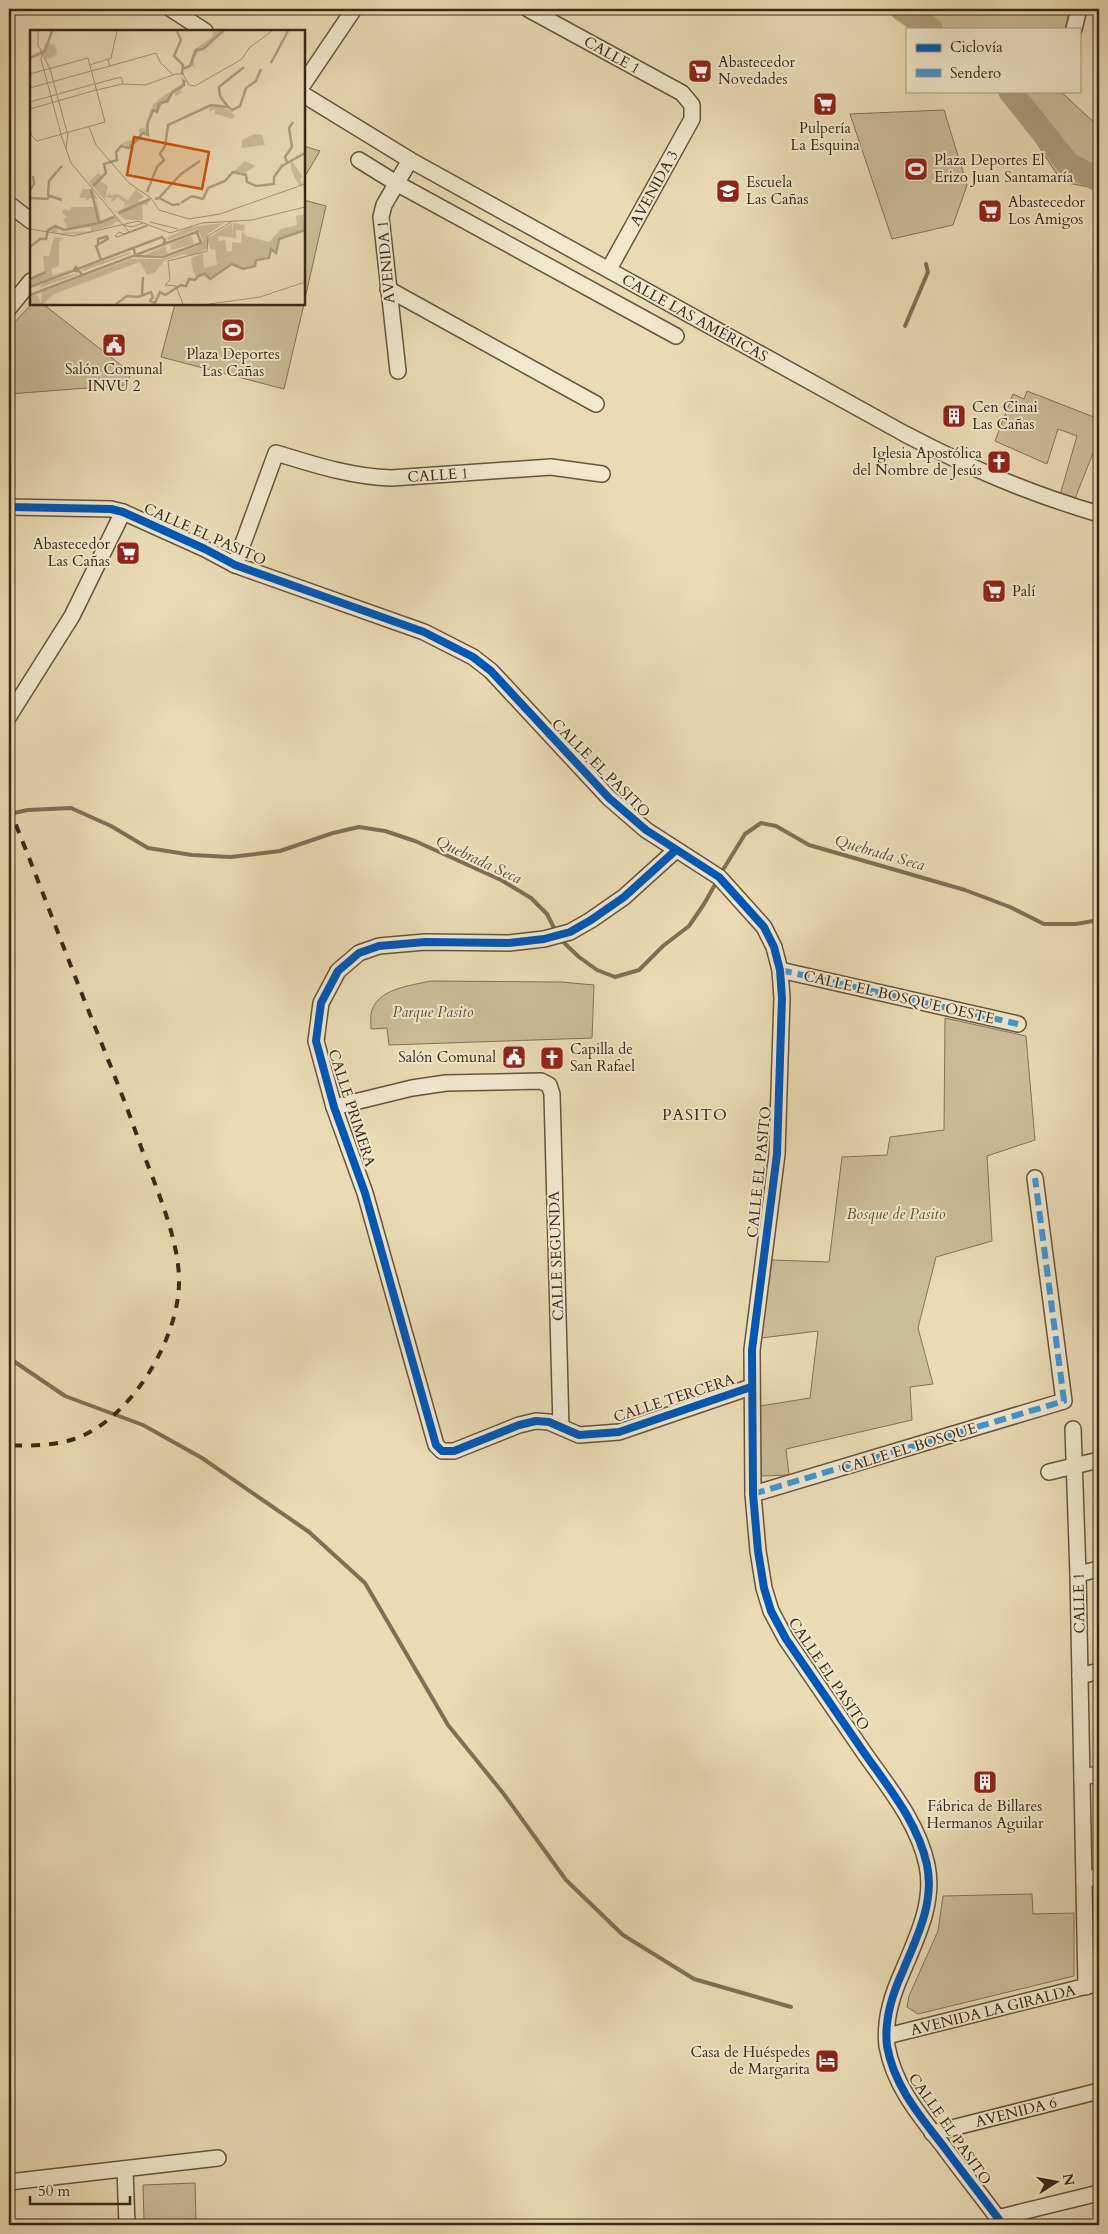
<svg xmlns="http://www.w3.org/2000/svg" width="1108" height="2234" viewBox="0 0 1108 2234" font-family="Cardo,serif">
<rect width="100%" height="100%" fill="#eadbb4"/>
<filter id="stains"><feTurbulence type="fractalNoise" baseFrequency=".004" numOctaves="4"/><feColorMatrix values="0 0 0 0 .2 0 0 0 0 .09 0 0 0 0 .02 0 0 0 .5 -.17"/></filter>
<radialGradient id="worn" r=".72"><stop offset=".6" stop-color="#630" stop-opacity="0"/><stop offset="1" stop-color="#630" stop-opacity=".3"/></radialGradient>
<g fill="#ccbd99" stroke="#827258">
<path d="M 918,9 L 1070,9 L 1065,29 L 944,29 Z"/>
<path d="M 1013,91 L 1060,91 L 1099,127 L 1099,189 L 1062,182 L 1006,96 Z"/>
<path d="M 944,110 L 967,185 L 953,225 L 892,239 L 850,114 Z"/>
<path d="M 304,146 L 320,151 L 304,178 Z"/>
<path d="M 304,200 L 326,206 L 304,303 Z"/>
<path d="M 32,304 L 43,304 L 131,373 L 126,385 L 9,394 L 9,328 Z"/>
<path d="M 175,304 L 304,304 L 284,389 L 161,357 Z"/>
<path d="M 1027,391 L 1099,419 L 1099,438 L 1074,501 L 1060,495 L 1077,436 L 1058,429 L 1047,464 L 995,441 L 1013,394 L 1024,399 Z"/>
<path d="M 430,981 L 561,982 L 594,985 L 592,1038 L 389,1045 L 387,1028 L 371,1029 C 371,1023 370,1015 372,1010 C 380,988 410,986 430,981 Z"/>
<path d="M 945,1018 L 1026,1036 L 1035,1140 L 987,1156 L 992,1241 L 936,1257 L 918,1328 L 933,1384 L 910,1387 L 912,1420 L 786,1449 L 789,1475 L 761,1476 L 760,1406 L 810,1398 L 818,1331 L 761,1338 L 772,1260 L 829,1262 L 842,1157 L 887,1155 L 890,1137 L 944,1130 Z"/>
<path d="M 1032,1894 L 1033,1914 L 1074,1913 L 1074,1976 L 918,2014 L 907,2007 L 909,1996 L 938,1931 L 943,1896 Z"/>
<path d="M 195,2183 L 196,2219 L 144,2222 L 143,2185 Z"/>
</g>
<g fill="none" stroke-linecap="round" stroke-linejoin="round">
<g stroke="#7f6f56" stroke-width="4">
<path d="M 905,326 L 928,272 L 926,264"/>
<path d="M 9,814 L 28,810 L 71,808 L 111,826 L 148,848 L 192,855 L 231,857 L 280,851 L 333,833 L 359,827 L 385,831 L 415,841 L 501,880 L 531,898 L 547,914 L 556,932"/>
<path d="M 721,873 L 745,834 L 761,823 L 776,826 L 809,845 L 965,890 L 1010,907 L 1044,924 L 1076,924 L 1099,920"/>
<path d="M 559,938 L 579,957 L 597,970 L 615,977 L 639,970 L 663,946 L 689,926 L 704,904 L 717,881"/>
<path d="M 9,1358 L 65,1396 L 143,1425 L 202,1458 L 309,1532 L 365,1583 L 448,1725 L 503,1793 L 566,1880 L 623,1935 L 694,1979 L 791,2007"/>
</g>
<g stroke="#ae9e7f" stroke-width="24">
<path d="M 902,9 L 931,29"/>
<path d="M 1010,91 L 1068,164 L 1099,180"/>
</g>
<g stroke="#65553f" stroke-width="18">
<g id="street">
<path d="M 171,9 L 205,31"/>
<path d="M 528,9 L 682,93 L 692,105 L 692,119 L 609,269"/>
<path d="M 1074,29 L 1079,9"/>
<path d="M 304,83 L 354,9"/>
<path d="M 304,95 L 410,160 L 905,434 C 970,468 1028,493 1099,514"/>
<path d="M 359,160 L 396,183 L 676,336"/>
<path d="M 9,204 L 31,221"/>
<path d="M 388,289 L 596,404"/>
<path d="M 9,308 L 31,281"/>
<path d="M 398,371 L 381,217 L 384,205 L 410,160"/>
<path d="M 9,507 L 111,509 L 123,512 L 205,549 L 235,565 L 424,632 L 473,657 L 491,671 L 609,798 L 646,830 L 719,877 L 764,927 L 774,947 L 780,970 L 782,998 L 777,1154 L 752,1350 L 753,1494 L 758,1551 L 764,1588 L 771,1611 L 786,1639 C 812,1677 839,1716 865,1754 C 889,1788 918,1823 927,1865 C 935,1903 916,1939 902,1973 C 892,1995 884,2021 887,2046 C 894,2086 920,2116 944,2147 C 963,2173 984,2199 1003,2225"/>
<path d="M 235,565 L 276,453 C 315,465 352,477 392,478 L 551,467 L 602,474"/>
<path d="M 9,716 L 72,616 L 123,512"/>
<path d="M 676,850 L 624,897 L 591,920 L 570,932 L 544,939 L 509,943 L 425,942 L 379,946 L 359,953 L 338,971 L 321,1003 L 316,1041 L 334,1107 L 365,1193 L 436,1445 L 442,1451 L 454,1451 L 519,1425 L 536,1421 L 549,1422 L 579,1435 L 619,1432 L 751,1387"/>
<path d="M 780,970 L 1018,1024"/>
<path d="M 334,1107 L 412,1088 L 446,1083 L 541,1081 L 549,1085 L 552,1094 L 561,1427"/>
<path d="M 1073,1429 L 1078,1574 L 1086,1987"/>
<path d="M 1049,1472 L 1099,1460"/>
<path d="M 753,1494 L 1064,1401 L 1035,1178"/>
<path d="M 1078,1574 L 1099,1569"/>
<path d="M 1080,1676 L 1099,1671"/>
<path d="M 1082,1777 L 1099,1774"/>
<path d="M 1084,1880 L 1099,1876"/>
<path d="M 887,2036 L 1099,1983"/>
<path d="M 932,2133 L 1099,2091"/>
<path d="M 125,2169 L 127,2225"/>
<path d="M 9,2182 L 218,2158"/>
<path d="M 997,2218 L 1099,2193"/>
</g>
</g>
<use href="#street" stroke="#f1e8ce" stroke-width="15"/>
<path stroke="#392818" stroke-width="4" stroke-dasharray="9 9" stroke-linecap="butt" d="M 9,808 C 33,866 55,926 78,984 C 99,1038 122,1092 141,1147 C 155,1185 179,1239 179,1280 C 180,1338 130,1421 74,1439 C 53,1446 30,1446 9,1445"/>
<g stroke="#3e96d4" stroke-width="6" stroke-dasharray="12 6" stroke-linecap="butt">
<path d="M 780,970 L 1018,1024"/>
<path d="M 753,1494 L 1064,1401 L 1035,1178"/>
</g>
<g stroke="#f1e8ce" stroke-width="11">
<g id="cycleway">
<path d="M 9,507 L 111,509 L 123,512 L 205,549 L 235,565 L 424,632 L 473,657 L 491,671 L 609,798 L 646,830 L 719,877 L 764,927 L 774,947 L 780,970 L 782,998 L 777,1154 L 752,1350 L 753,1494 L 758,1551 L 764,1588 L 771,1611 L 786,1639 C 812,1677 839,1716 865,1754 C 889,1788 918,1823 927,1865 C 935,1903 916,1939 902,1973 C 892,1995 884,2021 887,2046 C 894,2086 920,2116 944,2147 C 963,2173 984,2199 1003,2225"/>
<path d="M 676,850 L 624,897 L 591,920 L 570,932 L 544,939 L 509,943 L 425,942 L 379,946 L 359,953 L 338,971 L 321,1003 L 316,1041 L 334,1107 L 365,1193 L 436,1445 L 442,1451 L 454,1451 L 519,1425 L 536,1421 L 549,1422 L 579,1435 L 619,1432 L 751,1387"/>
</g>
</g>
<use href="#cycleway" stroke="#0057b8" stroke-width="8"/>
</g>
<defs>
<g id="supermarket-square" transform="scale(1.25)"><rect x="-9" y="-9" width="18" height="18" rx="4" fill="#8f2418" stroke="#f1e8ce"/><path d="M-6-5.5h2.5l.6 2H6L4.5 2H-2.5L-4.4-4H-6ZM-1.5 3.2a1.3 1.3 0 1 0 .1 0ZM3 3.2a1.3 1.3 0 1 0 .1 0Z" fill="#fff"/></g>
<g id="stadium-square" transform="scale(1.25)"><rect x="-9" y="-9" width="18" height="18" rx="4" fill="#8f2418" stroke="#f1e8ce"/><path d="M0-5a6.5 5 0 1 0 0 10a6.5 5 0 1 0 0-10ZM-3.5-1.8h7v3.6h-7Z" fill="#fff"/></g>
<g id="school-square" transform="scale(1.25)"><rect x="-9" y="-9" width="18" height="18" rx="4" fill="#8f2418" stroke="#f1e8ce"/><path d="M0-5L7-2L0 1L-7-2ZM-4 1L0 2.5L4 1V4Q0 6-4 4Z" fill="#fff"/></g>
<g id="civic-square" transform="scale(1.25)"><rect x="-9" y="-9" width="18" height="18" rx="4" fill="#8f2418" stroke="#f1e8ce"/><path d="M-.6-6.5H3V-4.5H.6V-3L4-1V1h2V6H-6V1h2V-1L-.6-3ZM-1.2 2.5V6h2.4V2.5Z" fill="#fff"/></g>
<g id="building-square" transform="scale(1.25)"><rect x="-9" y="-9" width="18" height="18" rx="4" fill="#8f2418" stroke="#f1e8ce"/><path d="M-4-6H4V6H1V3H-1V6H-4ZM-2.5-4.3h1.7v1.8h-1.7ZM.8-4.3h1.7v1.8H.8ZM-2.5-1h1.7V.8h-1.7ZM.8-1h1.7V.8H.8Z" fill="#fff"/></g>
<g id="church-square" transform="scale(1.25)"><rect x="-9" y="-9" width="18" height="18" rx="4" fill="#8f2418" stroke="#f1e8ce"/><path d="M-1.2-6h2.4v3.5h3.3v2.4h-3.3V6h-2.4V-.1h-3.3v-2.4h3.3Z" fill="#fff"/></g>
<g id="hotel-square" transform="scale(1.25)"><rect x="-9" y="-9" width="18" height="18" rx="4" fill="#8f2418" stroke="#f1e8ce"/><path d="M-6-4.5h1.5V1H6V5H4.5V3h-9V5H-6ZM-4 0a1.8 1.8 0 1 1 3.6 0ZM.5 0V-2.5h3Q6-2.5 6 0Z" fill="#fff"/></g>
</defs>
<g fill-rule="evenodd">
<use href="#supermarket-square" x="700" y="71"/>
<use href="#supermarket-square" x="825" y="104"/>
<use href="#stadium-square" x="916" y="169"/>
<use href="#school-square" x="728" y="191"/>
<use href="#supermarket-square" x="990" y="211"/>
<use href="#stadium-square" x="233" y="330"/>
<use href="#civic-square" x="114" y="345"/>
<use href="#building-square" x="954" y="416"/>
<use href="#church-square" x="999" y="462"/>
<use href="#supermarket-square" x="128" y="553"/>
<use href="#supermarket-square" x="994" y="591"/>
<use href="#civic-square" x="514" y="1057"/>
<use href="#church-square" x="552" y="1058"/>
<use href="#building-square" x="985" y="1782"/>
<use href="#hotel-square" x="827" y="2061"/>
</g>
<g text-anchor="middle" stroke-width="4" stroke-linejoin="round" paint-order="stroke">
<g font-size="15" fill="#392818" stroke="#f1e8ce">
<text transform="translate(612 55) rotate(29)" y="5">CALLE 1</text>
<text transform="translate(654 188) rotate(-61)" y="5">AVENIDA 3</text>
<text transform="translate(386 262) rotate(-95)" y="5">AVENIDA 1</text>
<text transform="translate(695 318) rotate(29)" y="5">CALLE LAS AMÉRICAS</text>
<text transform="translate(438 475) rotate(-4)" y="5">CALLE 1</text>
<text transform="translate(205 534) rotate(24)" y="5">CALLE EL PASITO</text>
<text transform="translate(601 768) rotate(45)" y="5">CALLE EL PASITO</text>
<text transform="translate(899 997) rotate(13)" y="5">CALLE EL BOSQUE OESTE</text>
<text transform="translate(352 1108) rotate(72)" y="5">CALLE PRIMERA</text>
<text transform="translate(759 1172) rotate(-84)" y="5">CALLE EL PASITO</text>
<text transform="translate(556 1256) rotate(-92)" y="5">CALLE SEGUNDA</text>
<text transform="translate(674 1398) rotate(-18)" y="5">CALLE TERCERA</text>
<text transform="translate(909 1448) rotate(-17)" y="5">CALLE EL BOSQUE</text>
<text transform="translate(1079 1603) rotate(-91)" y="5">CALLE 1</text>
<text transform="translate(829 1674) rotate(56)" y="5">CALLE EL PASITO</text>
<text transform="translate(993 2010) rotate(-14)" y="5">AVENIDA LA GIRALDA</text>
<text transform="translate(1016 2112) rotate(-14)" y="5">AVENIDA 6</text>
<text transform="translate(950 2129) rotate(55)" y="5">CALLE EL PASITO</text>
</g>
<g font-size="15" fill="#392818" stroke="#f1e8ce" text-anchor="start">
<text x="718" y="67">Abastecedor<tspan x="718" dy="17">Novedades</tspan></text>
<text x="825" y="133" text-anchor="middle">Pulpería<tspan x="825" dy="17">La Esquina</tspan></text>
<text x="934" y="165">Plaza Deportes El<tspan x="934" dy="17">Erizo Juan Santamaría</tspan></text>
<text x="746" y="187">Escuela<tspan x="746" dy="17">Las Cañas</tspan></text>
<text x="1008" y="207">Abastecedor<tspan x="1008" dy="17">Los Amigos</tspan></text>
<text x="233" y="359" text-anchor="middle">Plaza Deportes<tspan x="233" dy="17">Las Cañas</tspan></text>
<text x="114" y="374" text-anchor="middle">Salón Comunal<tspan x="114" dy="17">INVU 2</tspan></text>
<text x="972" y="412">Cen Cinai<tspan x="972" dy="17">Las Cañas</tspan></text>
<text x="982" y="458" text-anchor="end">Iglesia Apostólica<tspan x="982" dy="17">del Nombre de Jesús</tspan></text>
<text x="110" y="549" text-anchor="end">Abastecedor<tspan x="110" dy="17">Las Cañas</tspan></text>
<text x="1012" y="596">Palí</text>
<text x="570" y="1054">Capilla de<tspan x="570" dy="17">San Rafael</tspan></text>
<text x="496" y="1062" text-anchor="end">Salón Comunal</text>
<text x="985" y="1811" text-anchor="middle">Fábrica de Billares<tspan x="985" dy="17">Hermanos Aguilar</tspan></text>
<text x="810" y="2057" text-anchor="end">Casa de Huéspedes<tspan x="810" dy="17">de Margarita</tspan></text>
</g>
<g font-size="15" font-style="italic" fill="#5e4d38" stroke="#f1e8ce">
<text x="433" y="1017">Parque Pasito</text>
<text x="896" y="1219">Bosque de Pasito</text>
</g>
<g font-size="16" font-style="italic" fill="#5c4b37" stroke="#f1e8ce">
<text transform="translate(880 852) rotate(16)" y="6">Quebrada Seca</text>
<text transform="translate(479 859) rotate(25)" y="6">Quebrada Seca</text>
</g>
<g font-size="16" letter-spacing="1" fill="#392818" stroke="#f1e8ce">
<text x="695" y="1120">PASITO</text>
</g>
</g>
<g transform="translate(30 30)">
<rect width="275" height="275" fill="#eadbb4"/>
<path d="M 189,1 L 196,1 L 170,19 L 163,30 L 165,39 L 161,35 L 158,38 L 164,20 L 182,7 L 183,2 ZM 15,13 L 25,15 L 27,24 L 20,28 L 16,29 L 13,22 ZM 151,45 L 156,52 L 150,61 L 153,62 L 146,66 L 143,61 L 139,73 L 132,73 L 128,83 L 124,81 L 120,85 L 120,79 L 124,79 L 122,76 L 129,69 L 152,54 ZM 188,74 L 200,81 L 205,86 L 203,89 L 185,84 L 185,79 L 179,82 L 180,76 ZM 119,86 L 119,105 L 113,103 L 110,110 L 98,118 L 95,114 L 90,117 L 94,112 L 109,108 L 109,100 L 111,97 L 115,99 ZM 224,104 L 232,105 L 235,115 L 212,118 L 212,110 ZM 215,131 L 225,136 L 214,144 L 204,141 ZM 262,131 L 273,147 L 270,149 L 274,154 L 269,156 L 262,142 L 260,132 ZM 68,143 L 74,147 L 70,151 L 78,156 L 76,165 L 79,166 L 78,162 L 84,168 L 82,165 L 88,164 L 98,170 L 106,159 L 114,167 L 107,171 L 114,173 L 118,170 L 118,175 L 112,175 L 113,190 L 96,190 L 83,180 L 87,182 L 104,172 L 94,177 L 95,173 L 88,167 L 81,173 L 82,168 L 74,167 L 79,175 L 59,152 ZM 54,156 L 54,159 L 61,159 L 68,169 L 60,168 L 56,171 L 56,168 L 49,168 ZM 65,170 L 67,171 L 71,192 L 84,185 L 91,192 L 86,192 L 82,195 L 56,203 L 47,204 L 34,204 L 19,201 L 26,196 L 28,203 L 61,201 L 61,197 L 38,199 L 33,189 L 37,187 L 32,183 L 34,179 L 40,181 L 41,177 L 66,177 ZM 275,184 L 275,199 L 249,208 L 246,222 L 240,218 L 239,228 L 226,229 L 225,235 L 212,239 L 202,234 L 179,248 L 174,244 L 166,246 L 163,241 L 161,228 L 173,223 L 174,238 L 187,235 L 185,219 L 181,220 L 177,209 L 202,193 L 202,206 L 203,193 L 215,195 L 214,201 L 206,200 L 206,208 L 189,206 L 188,211 L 195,210 L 197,222 L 202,221 L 202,212 L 211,213 L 212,201 L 216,206 L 239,212 L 251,199 L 267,195 L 266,186 ZM 194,193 L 178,204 L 178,218 L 161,226 L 153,224 L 134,231 L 125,242 L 117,245 L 110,232 L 24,264 L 13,274 L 0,274 L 2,266 L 7,265 L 11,273 L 12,262 L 101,229 L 133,229 L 171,215 L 173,210 L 168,199 L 139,210 L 136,208 L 159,197 ZM 161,206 L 164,214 L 141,220 L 140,214 ZM 24,207 L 34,208 L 29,212 L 29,236 L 21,239 L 23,245 L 44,238 L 0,256 L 0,248 L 15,242 L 13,226 L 19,226 ZM 135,216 L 138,223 L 134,225 L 115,225 ZM 101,222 L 100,224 L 50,242 L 56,237 ZM 47,243 L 46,245 L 9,258 L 16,252 Z" fill="#ccbd99"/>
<path fill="none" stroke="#ae9e7f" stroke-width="2.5" d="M 147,1 L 151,10 L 144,26 L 153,35 L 152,44M 0,28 L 15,21 L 22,1M 241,33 L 258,1M 152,39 L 160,36 L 166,20 L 173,19 L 193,1M 198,77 L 202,80 L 210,76 L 216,58 L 226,51 L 231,39M 257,132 L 255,127 L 262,117 L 259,98 L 263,92M 63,156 L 76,143 L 74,134 L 87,130 L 86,122 L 91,116 L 99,118 L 113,103 L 118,105 L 117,95 L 123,80 L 127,82 L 129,74 L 137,71 L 143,62 L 154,55 L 154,50M 0,160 L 4,154 L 3,146M 117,162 L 127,137 L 134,130 L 130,124 L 135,116 L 138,95 L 181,75 L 198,77 L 190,66 L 189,57 L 214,37M 18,166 L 19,151 L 32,136M 1,168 L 17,169 L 20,166 L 32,170M 129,168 L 151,144 L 170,131M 125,169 L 129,168 L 143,175 L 150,174M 151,173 L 162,166 L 173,169 L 178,158 L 195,151 L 203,142 L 216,145 L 217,152 L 226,156 L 244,154 L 244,147 L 252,136 L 275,123M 89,183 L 120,169M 69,193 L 84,187M 68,214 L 68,209 L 78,206M 0,217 L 10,209 L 16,209 L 18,200 L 25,196 L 34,200 L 69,193 L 61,159M 104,218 L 105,226 L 133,227 L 171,213 L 167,202M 71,230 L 66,216 L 79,208M 48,242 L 44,240 L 46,237 L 52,245M 0,249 L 16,242M 0,257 L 132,207 L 135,210 L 133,214 L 139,212M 0,265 L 169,201M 112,265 L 113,247M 86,274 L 97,266 L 108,267 L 121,262 L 123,267 L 120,271 L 125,273 L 130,262 L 135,265 L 151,255 L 156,256 L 159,249 L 165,250 L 168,246 L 175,244 L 180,249 L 202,234 L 213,239 L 225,236 L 226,230 L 239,228 L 241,219 L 246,223 L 249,209 L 275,200"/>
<path fill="none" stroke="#a39376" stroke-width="1" d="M 8,1 L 8,15 L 20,39M 12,24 L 11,29 L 31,104M 60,35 L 81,28 L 87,1M 80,36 L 126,23 L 130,32 L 143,45M 20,39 L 37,102M 61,41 L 80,36 L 78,30M 0,44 L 58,28 L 75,92 L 7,111 L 1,105 L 0,91M 65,54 L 91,47 L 93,54M 0,58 L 61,41M 67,60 L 92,54 L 115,55 L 146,44 L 153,44 L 159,55 L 165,56 L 212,29 L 219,18 L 242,1M 0,72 L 64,54M 0,79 L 66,60M 59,97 L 66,115 L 99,153 L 121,168 L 129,180 L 159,189 L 190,184 L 275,154M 31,105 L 41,133 L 99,202M 36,119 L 38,103M 120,192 L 148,199M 93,195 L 102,197 L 113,193M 117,195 L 94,204 L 89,202 L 85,206 L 87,207 L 118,196M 0,199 L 43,206 L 108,191 L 140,203 L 172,193 L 222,190 L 275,177M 138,231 L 177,221 L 178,206 L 201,192M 138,231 L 140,250 L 135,255 L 146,256 L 153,274M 179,274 L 230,267 L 275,252"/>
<path fill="#ce520e" fill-opacity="0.15" stroke="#ce520e" stroke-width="2.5" d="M 104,107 L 179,122 L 172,159 L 97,145 Z"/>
<rect width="275" height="275" fill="none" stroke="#392818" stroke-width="2.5"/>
</g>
<rect width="1108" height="2234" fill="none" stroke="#eadbb4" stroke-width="30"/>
<rect x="10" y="10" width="1088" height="2214" fill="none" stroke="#392818" stroke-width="2.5"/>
<rect x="15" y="15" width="1078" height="2204" fill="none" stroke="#392818"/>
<rect x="906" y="28" width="175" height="65" fill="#f1e8ce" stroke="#a79b85"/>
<rect x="916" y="44" width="25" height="8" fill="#0057b8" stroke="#a79b85"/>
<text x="950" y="52" font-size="15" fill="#392818">Ciclovía</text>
<rect x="916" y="69" width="25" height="8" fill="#3e96d4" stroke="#a79b85"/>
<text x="950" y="78" font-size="15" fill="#392818">Sendero</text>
<g transform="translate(1056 2182) rotate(79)" stroke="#f1e8ce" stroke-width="4" paint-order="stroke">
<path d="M0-4L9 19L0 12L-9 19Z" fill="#392818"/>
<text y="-8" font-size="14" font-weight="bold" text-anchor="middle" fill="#392818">N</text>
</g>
<path d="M30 2196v8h100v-8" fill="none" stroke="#392818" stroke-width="2.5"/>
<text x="38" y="2196" font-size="15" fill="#392818" stroke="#f1e8ce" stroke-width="4" paint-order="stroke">50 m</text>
<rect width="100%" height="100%" filter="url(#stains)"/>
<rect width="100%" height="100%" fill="url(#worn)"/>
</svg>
